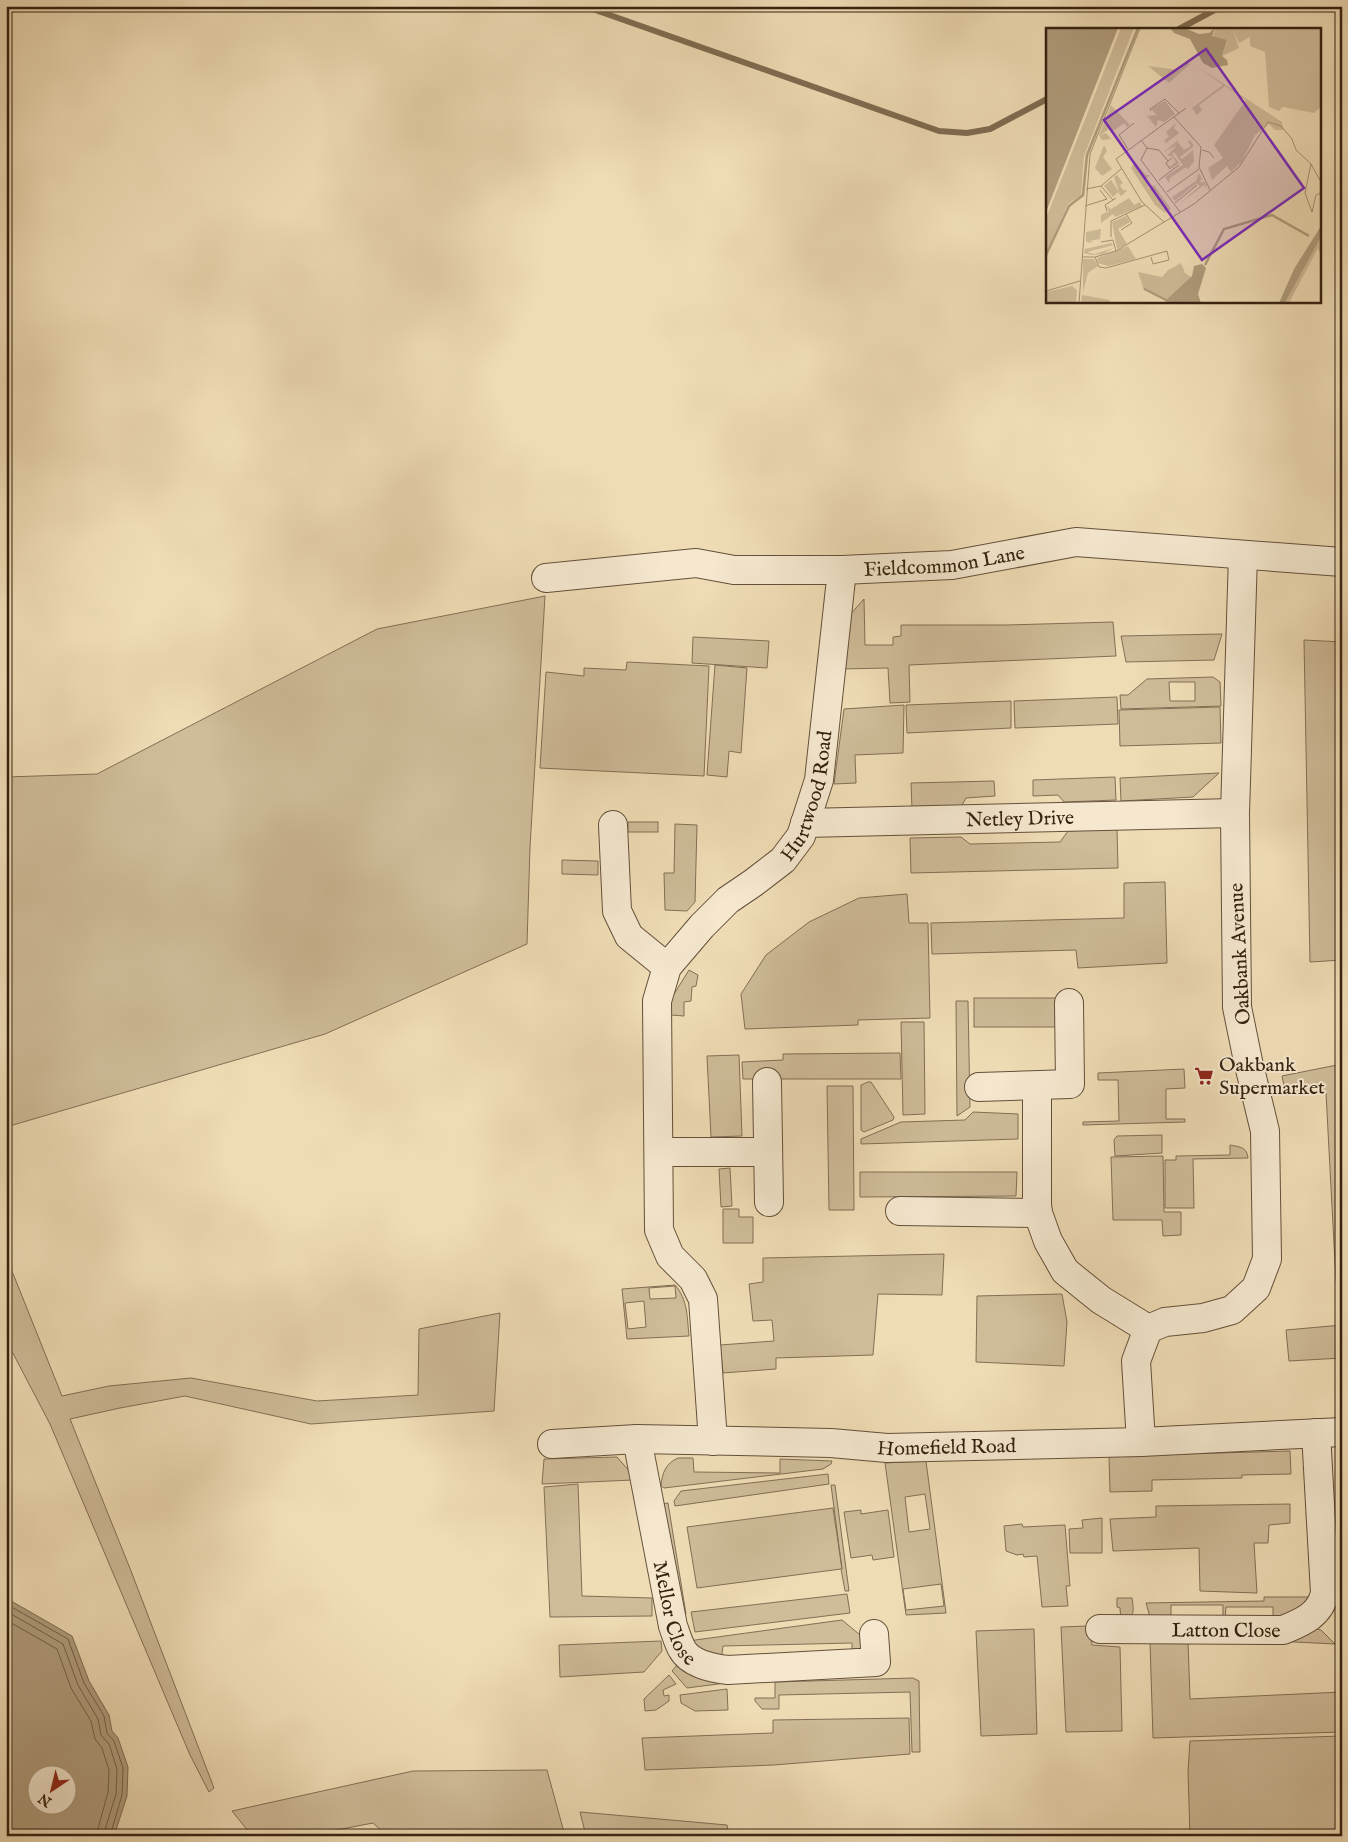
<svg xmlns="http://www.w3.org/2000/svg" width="1348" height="1842" viewBox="0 0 1348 1842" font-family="'IM FELL English',serif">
<rect width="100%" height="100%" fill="#efdcb5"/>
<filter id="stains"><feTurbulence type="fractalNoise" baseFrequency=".004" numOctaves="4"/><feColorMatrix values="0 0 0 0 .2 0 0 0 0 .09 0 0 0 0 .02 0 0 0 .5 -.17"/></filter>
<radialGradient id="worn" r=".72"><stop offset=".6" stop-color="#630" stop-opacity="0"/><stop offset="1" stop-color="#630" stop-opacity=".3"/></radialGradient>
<g fill="#cfbc99" stroke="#826f55" fill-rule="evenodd">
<path d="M 545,596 L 530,847 L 527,944 L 325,1034 L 6,1127 L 6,777 L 97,774 L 377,629 Z"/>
<path d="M 864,599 L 865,645 L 893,645 L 893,637 L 901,636 L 901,625 L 1007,625 L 1113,622 L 1116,656 L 909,665 L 910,702 L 890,703 L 888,668 L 839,669 L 846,619 Z"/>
<path d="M 1222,634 L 1214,660 L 1126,662 L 1121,636 Z"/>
<path d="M 693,637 L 769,641 L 767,668 L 692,663 Z"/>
<path d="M 1304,640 L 1342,642 L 1342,960 L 1310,962 Z"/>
<path d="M 627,662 L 709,666 L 704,776 L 540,768 L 546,672 L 584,676 L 584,668 L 626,670 Z"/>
<path d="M 715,665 L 747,668 L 741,753 L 729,751 L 727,777 L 707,775 Z"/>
<path d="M 1213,677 L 1220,682 L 1221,706 L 1121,709 L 1120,695 L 1128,695 L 1147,679 ZM 1169,682 L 1195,682 L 1195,701 L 1170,701 Z"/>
<path d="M 1117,697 L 1118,724 L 1015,728 L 1014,701 Z"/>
<path d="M 1011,701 L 1011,728 L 907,733 L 906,705 Z"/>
<path d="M 904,705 L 903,753 L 855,755 L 856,783 L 834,784 L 844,709 Z"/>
<path d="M 1220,707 L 1221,743 L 1120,746 L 1119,710 Z"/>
<path d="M 1219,773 L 1193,797 L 1121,801 L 1120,778 Z"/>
<path d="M 1115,777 L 1116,800 L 1064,802 L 1058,795 L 1033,796 L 1033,780 Z"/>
<path d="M 994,781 L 995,796 L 966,798 L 961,807 L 912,809 L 911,783 Z"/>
<rect x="628" y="822" width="30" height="10"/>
<path d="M 675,824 L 697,825 L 695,902 L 687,911 L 665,910 L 664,873 L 674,873 Z"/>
<path d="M 1117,829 L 1118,868 L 911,873 L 910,838 L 961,837 L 970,844 L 1060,842 L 1068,831 Z"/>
<path d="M 562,860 L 598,861 L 598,875 L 562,874 Z"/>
<path d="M 1165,882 L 1167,963 L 1078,968 L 1076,950 L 932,954 L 931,923 L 1124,918 L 1124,883 Z"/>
<path d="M 907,894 L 909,923 L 928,923 L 930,1018 L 858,1020 L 858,1025 L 745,1029 L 741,994 L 766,955 L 809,922 L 859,898 Z"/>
<path d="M 689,970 L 698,975 L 696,986 L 692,987 L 691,1001 L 684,1002 L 684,1016 L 671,1015 L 666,1007 Z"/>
<rect x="974" y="998" width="85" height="29"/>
<path d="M 956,1001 L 968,1001 L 970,1107 L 957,1116 Z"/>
<path d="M 901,1022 L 924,1022 L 925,1114 L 903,1115 Z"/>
<path d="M 900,1053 L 901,1079 L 743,1079 L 742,1062 L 783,1060 L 783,1054 Z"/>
<path d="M 739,1055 L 742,1136 L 711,1137 L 707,1056 Z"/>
<path d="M 1342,1064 L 1342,1282 L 1336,1282 L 1326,1093 L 1286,1095 L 1282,1076 Z"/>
<path d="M 1184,1069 L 1185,1088 L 1166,1089 L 1166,1119 L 1185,1119 L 1185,1122 L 1083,1125 L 1083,1122 L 1119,1121 L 1118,1080 L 1098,1080 L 1098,1073 Z"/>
<path d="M 868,1082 L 871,1082 L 894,1117 L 893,1120 L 864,1132 L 861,1130 L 861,1085 Z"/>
<path d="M 827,1086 L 853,1086 L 854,1210 L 829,1210 Z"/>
<path d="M 973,1112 L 1018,1114 L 1018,1139 L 861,1144 L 861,1139 L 901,1122 L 965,1120 Z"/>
<path d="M 1162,1135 L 1162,1153 L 1115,1156 L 1114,1140 L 1117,1136 Z"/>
<path d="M 1230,1145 C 1240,1147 1247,1147 1248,1158 L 1193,1159 L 1194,1208 L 1165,1208 L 1165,1160 L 1176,1160 L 1176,1156 L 1230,1155 Z"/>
<path d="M 1163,1156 L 1164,1212 L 1181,1212 L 1181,1235 L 1163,1236 L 1162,1220 L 1113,1220 L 1111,1157 Z"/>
<path d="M 730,1168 L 732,1206 L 721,1207 L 719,1169 Z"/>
<path d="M 860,1172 L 1017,1172 L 1016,1196 L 860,1197 Z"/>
<path d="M 723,1209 L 739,1209 L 739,1217 L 753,1217 L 753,1243 L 723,1243 Z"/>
<path d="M 944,1254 L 942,1295 L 878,1294 L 873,1355 L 776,1358 L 776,1369 L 723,1373 L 720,1345 L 774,1341 L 772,1320 L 753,1321 L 749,1284 L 763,1282 L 763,1258 Z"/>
<path d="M 6,1256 L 62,1396 L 109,1386 L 191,1378 L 317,1401 L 418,1395 L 419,1329 L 500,1313 L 494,1411 L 311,1424 L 185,1396 L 120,1408 L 70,1419 L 131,1571 L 214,1788 L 209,1792 L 190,1755 L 50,1424 L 6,1340 Z"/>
<path d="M 675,1285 C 688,1300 687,1317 689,1336 L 627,1339 L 622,1289 ZM 675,1286 L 676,1298 L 650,1299 L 649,1288 ZM 644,1301 L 646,1327 L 628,1329 L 625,1303 Z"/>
<path d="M 1062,1294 L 1067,1322 L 1064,1366 L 976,1362 L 977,1296 Z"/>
<path d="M 1342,1325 L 1342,1358 L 1289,1361 L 1286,1330 Z"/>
<path d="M 1290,1451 L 1291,1474 L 1242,1475 L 1242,1478 L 1152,1480 L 1152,1491 L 1110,1492 L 1109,1456 Z"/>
<path d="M 617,1457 L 631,1473 L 633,1480 L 542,1484 L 544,1459 Z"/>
<path d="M 678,1458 L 693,1458 L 694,1472 L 780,1473 L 780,1459 L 832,1461 L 831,1464 L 823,1469 L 664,1488 L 661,1486 C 662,1473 666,1463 678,1458 Z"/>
<path d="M 926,1461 L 946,1613 L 906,1615 L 885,1463 ZM 925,1494 L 930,1529 L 909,1532 L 905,1497 ZM 941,1584 L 944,1606 L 906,1610 L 903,1589 Z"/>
<path d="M 828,1474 L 829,1484 L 675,1506 L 674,1501 L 681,1491 Z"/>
<path d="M 578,1484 L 582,1596 L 652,1598 L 652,1616 L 550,1617 L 544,1487 Z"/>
<path d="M 831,1485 L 835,1485 L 849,1591 L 845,1591 L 841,1569 L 697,1588 L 687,1527 L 833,1508 L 842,1569 Z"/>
<path d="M 668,1503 L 686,1614 L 678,1615 L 661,1504 Z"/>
<path d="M 1290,1504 L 1290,1523 L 1269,1525 L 1268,1543 L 1254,1543 L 1257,1593 L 1200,1591 L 1199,1548 L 1113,1551 L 1110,1519 L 1156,1517 L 1156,1506 Z"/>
<path d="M 861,1510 L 861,1514 L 888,1510 L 894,1557 L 873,1560 L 872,1555 L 851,1558 L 844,1512 Z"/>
<path d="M 1102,1518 L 1102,1553 L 1070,1553 L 1069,1529 L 1083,1528 L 1082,1520 Z"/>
<path d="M 1022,1524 L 1023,1527 L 1065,1525 L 1070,1586 L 1066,1586 L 1068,1606 L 1042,1607 L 1037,1556 L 1024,1557 L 1023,1554 L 1017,1555 L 1006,1551 L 1004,1526 Z"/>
<path d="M 847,1594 L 850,1613 L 695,1632 L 691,1612 Z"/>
<path d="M 1264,1597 L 1310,1597 L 1286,1620 L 1273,1623 L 1273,1607 L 1226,1607 L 1225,1621 L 1223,1621 L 1223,1605 L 1171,1605 L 1171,1621 L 1150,1617 L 1146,1603 L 1264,1601 Z"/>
<path d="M 1117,1598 L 1132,1598 C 1134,1614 1135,1615 1121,1623 L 1120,1608 L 1117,1607 Z"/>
<path d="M 842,1620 L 865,1639 L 865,1648 L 852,1657 L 852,1643 L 723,1646 L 721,1661 L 688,1641 Z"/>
<path d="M 1087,1626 L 1091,1629 L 1092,1645 L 1120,1647 L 1122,1731 L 1066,1732 L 1061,1627 Z"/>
<path d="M 1314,1628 L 1321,1630 L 1335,1644 L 1275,1641 Z"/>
<path d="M 1034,1629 L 1037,1734 L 981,1736 L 976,1631 Z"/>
<path d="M 661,1641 L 662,1651 L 644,1672 L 560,1677 L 559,1645 Z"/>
<path d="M 1188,1641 L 1190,1699 L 1342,1692 L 1342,1732 L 1153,1738 L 1150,1642 Z"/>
<path d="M 677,1665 L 688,1665 L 726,1683 L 687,1688 L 672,1671 Z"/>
<path d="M 669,1675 L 676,1684 L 663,1690 L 664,1696 L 669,1695 L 669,1701 L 656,1710 L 645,1711 L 644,1699 Z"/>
<path d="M 913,1678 L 919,1681 L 920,1752 L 912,1752 L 910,1692 L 779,1695 L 779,1709 L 762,1709 L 755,1701 L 755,1698 L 775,1698 L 775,1682 Z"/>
<path d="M 727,1689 L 728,1710 L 695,1711 L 681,1703 L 680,1695 Z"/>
<path d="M 909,1718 L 910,1754 L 774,1765 L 645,1770 L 642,1738 L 773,1733 L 773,1720 Z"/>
<path d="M 1342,1736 L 1342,1836 L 1190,1836 L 1188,1771 L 1190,1741 Z"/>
<path d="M 547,1770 L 565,1836 L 387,1836 L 373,1823 L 305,1836 L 252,1836 L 232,1811 L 413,1771 Z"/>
<path d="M 580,1812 L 727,1825 L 729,1836 L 586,1836 Z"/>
</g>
<path fill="#b09d7d" stroke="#7f6c52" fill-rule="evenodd" d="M 6,1598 L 72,1636 L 89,1681 L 109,1715 L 112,1731 L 118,1738 L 128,1767 L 127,1796 L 114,1836 L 6,1836 ZM 38,1774 L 68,1774 L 68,1804 L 38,1804 Z"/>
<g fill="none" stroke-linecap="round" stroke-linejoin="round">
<g stroke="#726047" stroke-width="1">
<path d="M 6,1604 L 68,1639 L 84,1683 L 104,1716 L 107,1733 L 114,1741 L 123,1768 L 122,1795 L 110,1836"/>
<path d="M 6,1611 L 63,1644 L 78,1685 L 98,1719 L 101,1735 L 109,1744 L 117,1769 L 116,1794 L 103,1836"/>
<path d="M 6,1620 L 57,1649 L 71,1688 L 91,1721 L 95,1739 L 102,1748 L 109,1770 L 108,1792 L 96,1836"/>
</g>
<g stroke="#7f6c52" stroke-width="6">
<path d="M 584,6 L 939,131 L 967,133 L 990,129 L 1047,99"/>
<path d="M 1179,29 L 1222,6"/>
</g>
<g stroke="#64503a" stroke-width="30">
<g id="minor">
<path id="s1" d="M 546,578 L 696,563 L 734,570 L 842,570 L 952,565 L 1076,542 L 1342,562"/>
<path id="s2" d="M 805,823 L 1235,813"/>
<path d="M 613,825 L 617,911 L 629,936 L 667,967"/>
<path d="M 767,1082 L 769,1202"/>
<path d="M 979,1087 L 1070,1084 L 1069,1003"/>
<path d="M 1037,1087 L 1037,1204 L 1038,1213 L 1048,1241 L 1065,1271 L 1101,1300 L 1148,1329"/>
<path d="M 659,1152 L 768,1152"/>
<path d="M 900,1211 L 1038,1213"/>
<path id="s3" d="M 637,1439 L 673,1626 C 676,1634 678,1642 682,1649 C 690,1664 712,1668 728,1670 L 876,1662 L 874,1634"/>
<path id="s4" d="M 713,1441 L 703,1299 L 693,1279 L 670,1256 L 659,1230 L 657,1001 L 667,967 L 702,926 L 728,900 L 753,883 L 783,860 L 801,836 L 819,780 L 842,570"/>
<path d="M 1141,1442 L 1136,1361 L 1148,1329 L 1165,1322 L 1203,1318 L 1232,1310 L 1256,1288 L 1267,1259 L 1265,1131 L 1248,1061 L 1237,1007 L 1235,813 L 1243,555"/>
<path id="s5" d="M 552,1444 L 637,1439 L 831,1443 L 887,1448 L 1141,1442 L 1342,1432"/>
<path id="s6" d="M 1100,1629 L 1283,1630 C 1303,1622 1320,1615 1325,1593 L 1316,1433"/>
</g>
</g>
<use href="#minor" stroke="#f5e8cf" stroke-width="28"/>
</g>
<defs>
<g id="supermarket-bare" transform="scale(1.5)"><path d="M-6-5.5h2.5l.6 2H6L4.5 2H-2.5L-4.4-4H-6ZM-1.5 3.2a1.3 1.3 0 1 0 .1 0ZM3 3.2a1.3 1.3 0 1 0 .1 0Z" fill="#8f2418" stroke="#f5e8cf" stroke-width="2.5" paint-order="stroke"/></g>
</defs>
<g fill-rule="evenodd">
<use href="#supermarket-bare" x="1204" y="1076"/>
</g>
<g text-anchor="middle" stroke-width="4" stroke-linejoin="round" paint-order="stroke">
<g font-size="20" fill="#352211" stroke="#f5e8cf">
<text dy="7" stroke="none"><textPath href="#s1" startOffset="400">Fieldcommon Lane</textPath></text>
<text dy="7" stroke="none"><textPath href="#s4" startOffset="719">Hurtwood Road</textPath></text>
<text dy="7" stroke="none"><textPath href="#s2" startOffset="215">Netley Drive</textPath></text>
<text transform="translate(1239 954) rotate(-93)" y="7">Oakbank Avenue</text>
<text dy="7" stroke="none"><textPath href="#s5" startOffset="395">Homefield Road</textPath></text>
<text dy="7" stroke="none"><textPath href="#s3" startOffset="178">Mellor Close</textPath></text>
<text dy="7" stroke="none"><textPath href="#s6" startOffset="126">Latton Close</textPath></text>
</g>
<g font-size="20" fill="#352211" stroke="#f5e8cf" text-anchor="start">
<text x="1219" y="1071">Oakbank<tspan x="1219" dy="23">Supermarket</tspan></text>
</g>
</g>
<g transform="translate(1046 28)">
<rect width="275" height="275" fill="#efdcb5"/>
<path d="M 75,0 L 88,0 L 38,128 L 35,167 L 22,176 L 0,226 L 0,190 ZM 170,0 L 275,0 L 275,79 L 268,85 L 237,79 L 233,83 L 223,79 L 219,24 L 204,18 L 204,9 L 193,15 L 187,2 L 193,20 L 176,28 L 181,13 L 167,8 ZM 141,34 L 144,36 L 123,55 L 102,38 L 133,42 ZM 147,36 L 236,94 L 237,102 L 229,102 L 223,96 L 209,107 L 196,133 L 185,144 L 181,138 L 166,152 L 162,140 L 177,130 L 168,117 L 200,72 L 179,58 L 153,77 L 156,82 L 151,87 L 146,80 L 177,57 ZM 119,73 L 129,86 L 118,94 L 112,92 L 110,99 L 101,88 L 111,87 L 105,81 ZM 65,77 L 84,97 L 81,99 L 78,95 L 66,104 L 64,100 L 54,108 L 60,105 L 65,111 L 56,112 L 53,107 ZM 130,95 L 128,100 L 133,105 L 120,115 L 118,112 L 123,109 L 120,104 ZM 144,112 L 148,118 L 134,129 L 136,131 L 147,122 L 148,133 L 142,141 L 140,139 L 124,150 L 123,155 L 119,149 L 137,137 L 128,124 L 126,126 L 133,135 L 125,141 L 123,139 L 130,134 L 126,128 L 121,128 L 131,117 L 118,124 L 131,113 L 138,122 L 145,118 L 142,114 ZM 58,117 L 61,123 L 57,129 L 66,141 L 56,148 L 49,140 ZM 89,134 L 100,147 L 104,147 L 100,151 L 103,161 L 108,157 L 125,181 L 119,185 L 109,177 L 85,140 ZM 153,145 L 156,151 L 153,154 L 159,154 L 161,161 L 158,157 L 132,177 L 154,158 L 151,155 L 129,173 L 126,169 L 150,153 ZM 71,147 L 77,155 L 74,157 L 76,161 L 81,163 L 75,168 L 72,164 L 67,169 L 58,158 L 65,152 L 73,164 L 68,149 ZM 83,170 L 88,177 L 94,174 L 96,178 L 69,189 L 67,186 L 55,195 L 55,187 L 63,183 L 60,178 L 65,181 ZM 80,188 L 84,194 L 72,201 L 81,216 L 71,221 L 66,194 ZM 55,201 L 54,211 L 44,213 L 47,215 L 40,214 L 40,204 ZM 275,209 L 275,228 L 272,220 L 243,275 L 239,275 ZM 65,215 L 68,217 L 41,224 L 48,226 L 68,220 L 57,226 L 45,227 L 38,225 L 39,221 ZM 82,218 L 90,231 L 62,238 L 52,235 L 51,230 ZM 37,231 L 48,231 L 52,238 L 42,245 L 37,264 ZM 135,235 L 139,245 L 145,249 L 121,271 L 97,259 L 92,244 L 116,249 L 122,242 ZM 26,258 L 31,262 L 30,275 L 0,275 L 0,264 ZM 36,267 L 64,272 L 63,275 L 35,275 Z" fill="#cfbc99"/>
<path d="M 0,0 L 72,0 L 0,184 ZM 124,0 L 138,0 L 153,6 L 163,5 L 169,0 L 166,8 L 181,12 L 176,28 L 181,32 L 182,37 L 166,40 L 157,35 L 144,11 L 128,5 ZM 275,198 L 275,209 L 239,275 L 233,275 L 248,241 ZM 156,236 L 160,240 L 152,266 L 155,275 L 123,275 L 98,262 L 97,259 L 121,271 L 146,248 L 148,238 Z" fill="#b09d7d"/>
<path fill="none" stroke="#b09d7d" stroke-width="2.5" d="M 0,227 L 23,178 L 37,167 L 41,127 L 92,0M 159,237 L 178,201 L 226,187 L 263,208"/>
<path fill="none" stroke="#a59273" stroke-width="1" d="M 105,83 L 104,81 L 119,71 L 133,85M 128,89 L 155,119 L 153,139 L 164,162M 95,112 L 101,120 L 95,132 L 134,184M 101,120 L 113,122 L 122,133M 82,121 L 73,107 L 88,95M 156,122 L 163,124 L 168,130M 265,136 L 275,154M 124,141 L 120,135 L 126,130M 113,152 L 133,137M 55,158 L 67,172 L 70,170M 40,161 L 55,158 L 75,141M 121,164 L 153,141M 129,175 L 151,157M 39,178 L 61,171 L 54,162M 61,183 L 59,177 L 67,172M 118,194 L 96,174 L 70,131 L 140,80M 75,202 L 86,195 L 80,186M 65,209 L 65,193 L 99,177M 55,214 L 67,212 L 70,223M 36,229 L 49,229 L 70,223 L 148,176 L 193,139 L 222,94 L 235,98 L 246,111 L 250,122 L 265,136 L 259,165 L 266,184 L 270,167 L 275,165M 49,229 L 53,239 L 60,240 L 121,223 L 123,232 L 107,236 L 105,229M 0,263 L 34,253M 33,275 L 44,126 L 94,0"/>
<path fill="#7b2cbf" fill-opacity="0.15" stroke="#7b2cbf" stroke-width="2.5" d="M 160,21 L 258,160 L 156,232 L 58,92 Z"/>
<rect width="275" height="275" fill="none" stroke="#352211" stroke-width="2.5"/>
</g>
<rect width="1348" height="1842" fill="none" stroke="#efdcb5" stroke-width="25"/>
<rect x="8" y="8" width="1333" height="1827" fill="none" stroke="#352211" stroke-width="2.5"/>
<rect x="12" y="12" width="1323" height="1817" fill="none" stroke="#352211"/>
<g transform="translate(52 1790) rotate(215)"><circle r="24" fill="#f5e8cf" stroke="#a89983"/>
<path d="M0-4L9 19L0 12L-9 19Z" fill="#8f2418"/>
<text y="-8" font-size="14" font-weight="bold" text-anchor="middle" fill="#352211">N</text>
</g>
<rect width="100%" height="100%" filter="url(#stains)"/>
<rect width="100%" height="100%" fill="url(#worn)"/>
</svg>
